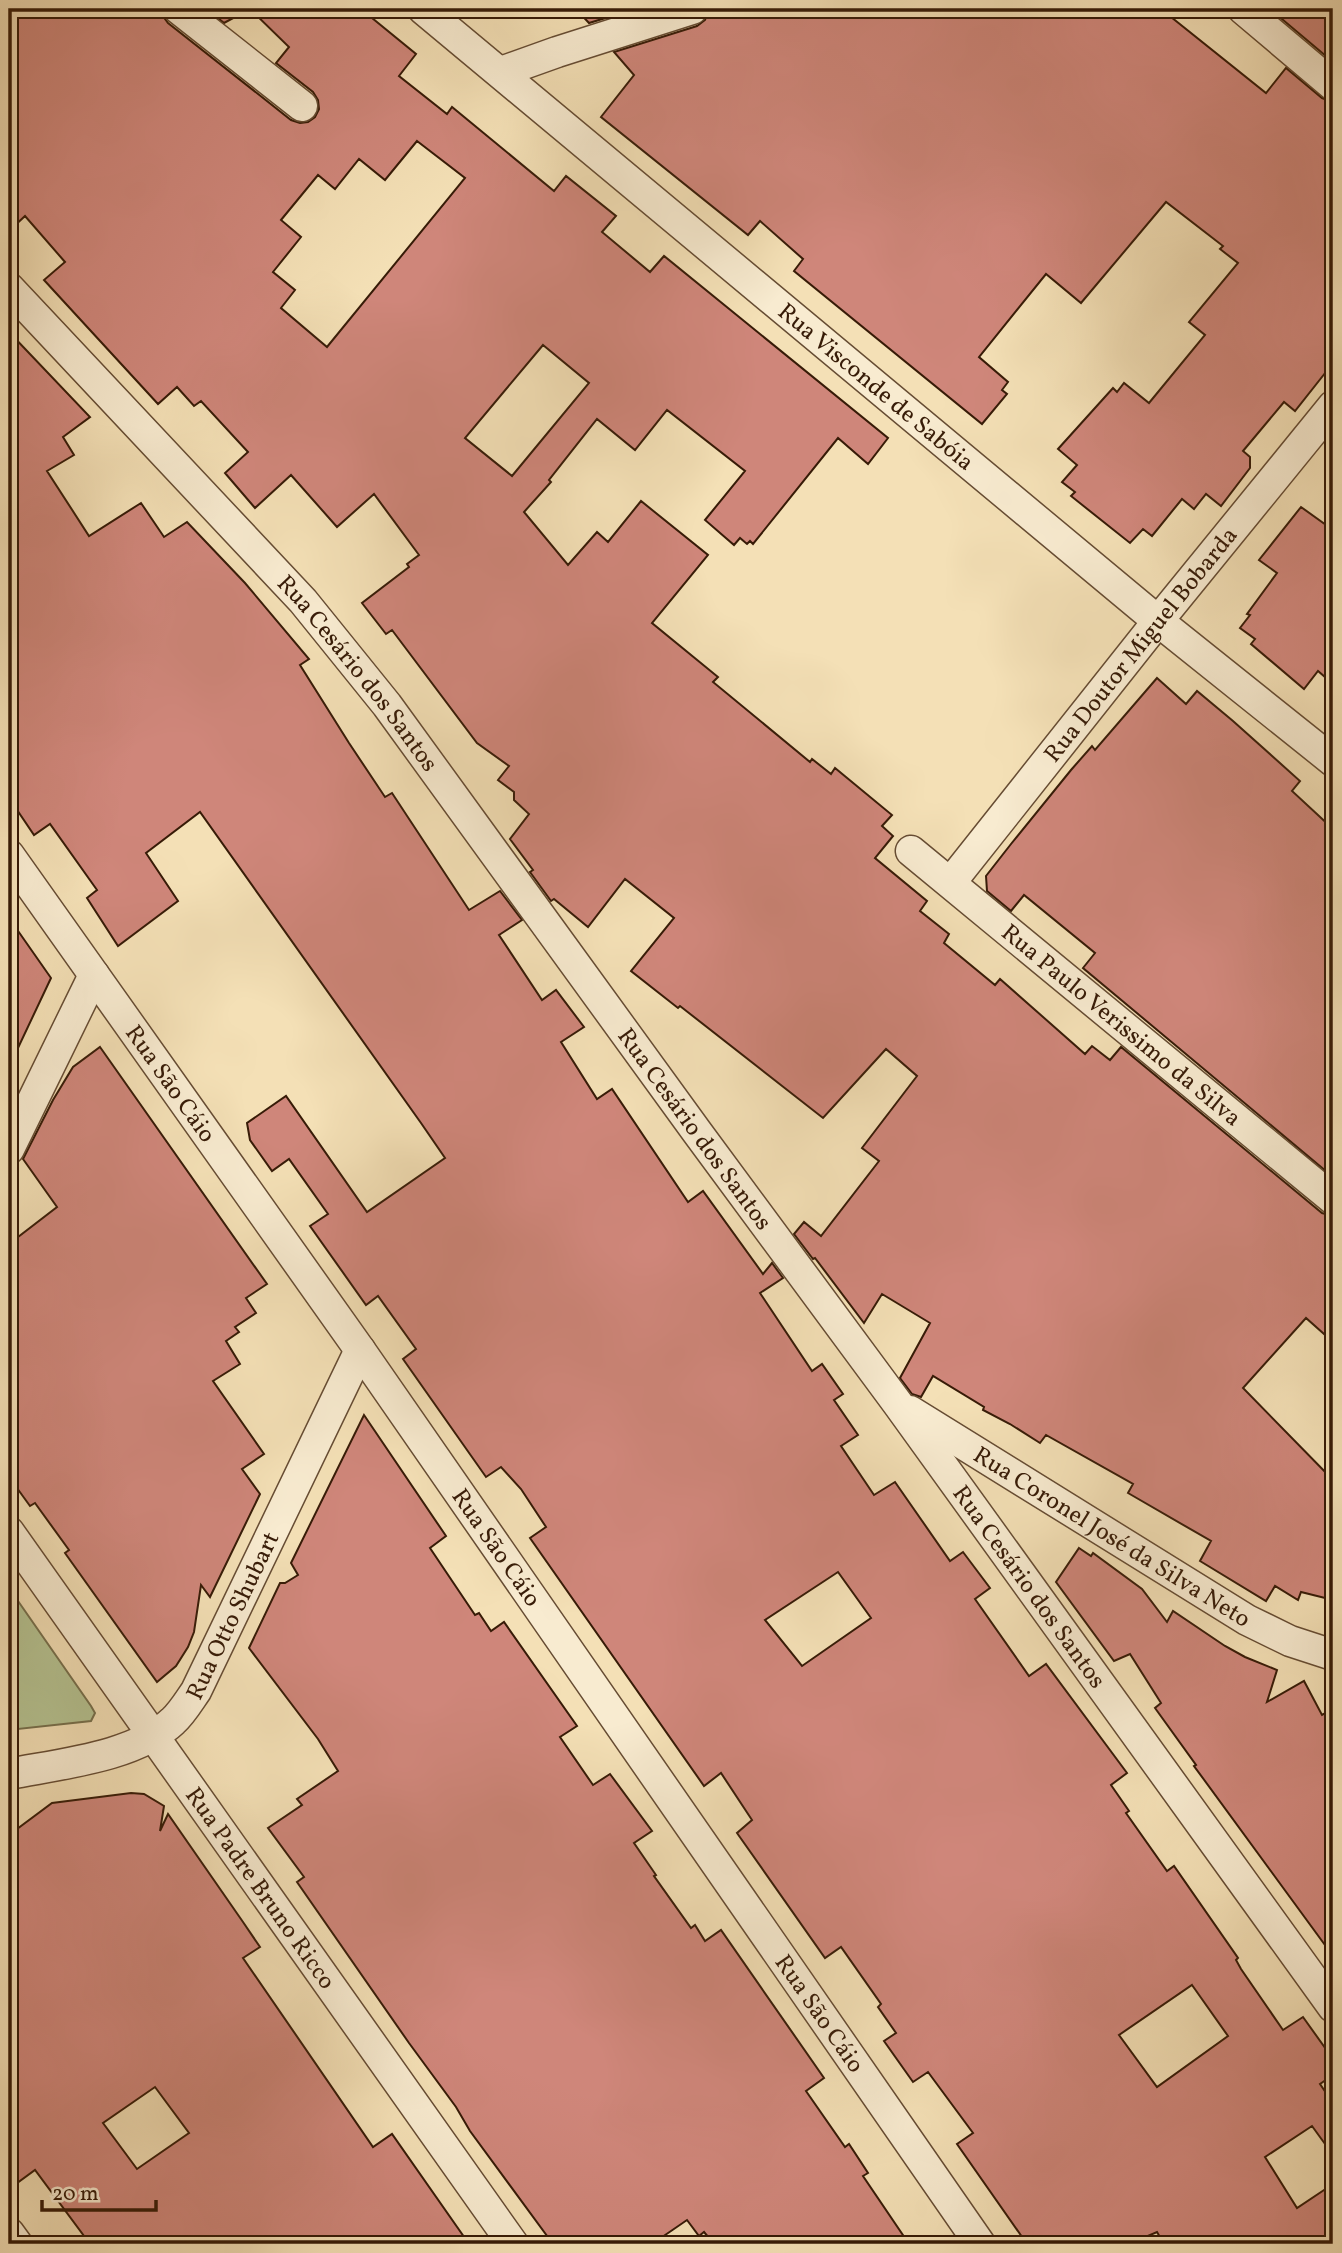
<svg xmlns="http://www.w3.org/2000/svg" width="1342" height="2253" viewBox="0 0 1342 2253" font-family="Vollkorn,serif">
<rect width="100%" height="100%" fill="#f4e0b6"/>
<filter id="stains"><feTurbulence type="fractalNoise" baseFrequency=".00286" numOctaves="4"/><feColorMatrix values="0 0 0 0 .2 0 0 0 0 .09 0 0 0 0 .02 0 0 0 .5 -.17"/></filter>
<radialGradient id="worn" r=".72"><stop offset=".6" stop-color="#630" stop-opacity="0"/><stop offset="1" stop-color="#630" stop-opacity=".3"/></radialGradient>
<path fill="#b5c392" stroke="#766f4c" stroke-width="2" d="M 9,1588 L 91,1706 L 95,1713 L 91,1721 L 9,1730 Z"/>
<g fill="#cf867a" stroke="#371b07" stroke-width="2" fill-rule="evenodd">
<path d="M 9,9 L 162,9 L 163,16 L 168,23 L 291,120 L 300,123 L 308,122 L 315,117 L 319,109 L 318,100 L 313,92 L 276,63 L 289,47 L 250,9 L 224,23 L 207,9 L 361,9 L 416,54 L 399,76 L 447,114 L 452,107 L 554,191 L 566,176 L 616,216 L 602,232 L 650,272 L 664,256 L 888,438 L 868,464 L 838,438 L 753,544 L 750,541 L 747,544 L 740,538 L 734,545 L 705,520 L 745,471 L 667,410 L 635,450 L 597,419 L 549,480 L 551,482 L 524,512 L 568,565 L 597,532 L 608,542 L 641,501 L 708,555 L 652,623 L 718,677 L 713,682 L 810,762 L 812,759 L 831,774 L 835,768 L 892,815 L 882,826 L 893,836 L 875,858 L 927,901 L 920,911 L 949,934 L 944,943 L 995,985 L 1000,979 L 1085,1054 L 1092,1046 L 1110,1060 L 1121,1047 L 1322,1213 L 1333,1216 L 1333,1342 L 1306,1318 L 1243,1388 L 1333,1480 L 1333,1600 L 1301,1592 L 1298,1600 L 1275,1586 L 1266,1601 L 1200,1561 L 1211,1541 L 1128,1493 L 1133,1484 L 1046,1435 L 1040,1443 L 1010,1424 L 983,1410 L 984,1407 L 933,1376 L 921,1397 L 912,1394 L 900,1378 L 930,1323 L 882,1294 L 864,1323 L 815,1258 L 813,1259 L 794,1234 L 804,1222 L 821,1236 L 879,1161 L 862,1148 L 917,1076 L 886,1049 L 823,1118 L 680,1006 L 678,1008 L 631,971 L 674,918 L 625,879 L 588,927 L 554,899 L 551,901 L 530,872 L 533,870 L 510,839 L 529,814 L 514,800 L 514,792 L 498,780 L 509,766 L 477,743 L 392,630 L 386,634 L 362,603 L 409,567 L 407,564 L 419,555 L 374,494 L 337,527 L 291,475 L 255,508 L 225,473 L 248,452 L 201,401 L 194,406 L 177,387 L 158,404 L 44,280 L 65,262 L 25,216 L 9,231 ZM 417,141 L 465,178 L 327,347 L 281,308 L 295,290 L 273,272 L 301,237 L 281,220 L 318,175 L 335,189 L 359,159 L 385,180 ZM 543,345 L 589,383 L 512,476 L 465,438 Z"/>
<path d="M 576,9 L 635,9 L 589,23 Z"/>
<path d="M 709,9 L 759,9 L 767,15 L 787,9 L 1161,9 L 1266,93 L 1286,68 L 1322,98 L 1333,102 L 1333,363 L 1295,411 L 1284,402 L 1243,451 L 1250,457 L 1250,468 L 1221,506 L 1206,494 L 1194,509 L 1182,499 L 1152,536 L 1143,529 L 1130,543 L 1071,496 L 1075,492 L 1062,482 L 1077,465 L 1058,449 L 1113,388 L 1117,392 L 1124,383 L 1149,403 L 1205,335 L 1189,322 L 1238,263 L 1220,249 L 1223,246 L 1166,202 L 1081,303 L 1046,274 L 979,357 L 1008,382 L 1002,390 L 1007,394 L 982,424 L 794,271 L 803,259 L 760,221 L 748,235 L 601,117 L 634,75 L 614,52 L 697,26 L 705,20 Z"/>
<path d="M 1270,9 L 1333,9 L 1333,62 Z"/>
<path d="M 9,332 L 90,417 L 63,437 L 74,455 L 47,471 L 89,536 L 141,503 L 164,537 L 187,522 L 245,583 L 309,659 L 300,665 L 349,743 L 385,797 L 392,793 L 469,910 L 500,891 L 522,920 L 499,935 L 542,1000 L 556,990 L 584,1027 L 561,1042 L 597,1099 L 612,1089 L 688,1202 L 703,1191 L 763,1274 L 772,1263 L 783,1278 L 760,1293 L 812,1371 L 822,1364 L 843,1394 L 834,1400 L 858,1435 L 841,1446 L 874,1495 L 895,1482 L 950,1561 L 963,1552 L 990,1588 L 975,1599 L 1029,1676 L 1046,1664 L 1127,1773 L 1111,1785 L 1129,1811 L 1126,1813 L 1167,1871 L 1174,1866 L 1238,1958 L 1236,1960 L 1241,1969 L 1283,2030 L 1303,2017 L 1333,2059 L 1333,2075 L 1320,2084 L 1333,2103 L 1333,2155 L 1312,2126 L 1265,2157 L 1297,2208 L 1333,2184 L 1333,2244 L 1164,2244 L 1157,2232 L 1129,2244 L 1027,2244 L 957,2144 L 973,2133 L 928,2072 L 913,2082 L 884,2041 L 896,2033 L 878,2007 L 881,2004 L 841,1947 L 825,1958 L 737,1833 L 752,1820 L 721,1773 L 704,1786 L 530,1538 L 546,1527 L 521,1489 L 501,1467 L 486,1477 L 403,1359 L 416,1349 L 378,1296 L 366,1305 L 310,1226 L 328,1214 L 289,1159 L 272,1171 L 250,1140 L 247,1123 L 286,1096 L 367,1212 L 445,1158 L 421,1123 L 200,812 L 146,853 L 178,901 L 118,946 L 87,898 L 97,890 L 50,824 L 34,835 L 9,798 ZM 838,1572 L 871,1618 L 802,1666 L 765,1620 ZM 1192,1985 L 1228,2036 L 1157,2087 L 1119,2035 Z"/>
<path d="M 1301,507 L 1333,530 L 1333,684 L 1318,671 L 1304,689 L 1251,644 L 1255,639 L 1240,628 L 1250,615 L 1247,614 L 1277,573 L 1259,560 Z"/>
<path d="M 1157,678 L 1186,704 L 1197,691 L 1233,721 L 1300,781 L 1292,791 L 1333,829 L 1333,1177 L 1083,968 L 1095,953 L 1024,895 L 1011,911 L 987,891 L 986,876 L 1011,844 L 1071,770 L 1092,746 L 1095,750 Z"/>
<path d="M 9,918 L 51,978 L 9,1067 Z"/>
<path d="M 100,1047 L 267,1284 L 246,1298 L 256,1313 L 235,1327 L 239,1332 L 226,1341 L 240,1364 L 213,1381 L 264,1454 L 242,1469 L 260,1494 L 210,1597 L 201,1585 L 194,1632 L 188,1647 L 176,1666 L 157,1682 L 65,1553 L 69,1550 L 35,1503 L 30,1506 L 9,1477 L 9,1244 L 57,1207 L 23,1159 L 53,1100 L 73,1067 Z"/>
<path d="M 364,1415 L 446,1536 L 430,1548 L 475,1615 L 479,1613 L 491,1631 L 504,1622 L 577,1726 L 560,1737 L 593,1785 L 610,1774 L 652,1831 L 634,1843 L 656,1875 L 654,1876 L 691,1928 L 695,1925 L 705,1941 L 721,1930 L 824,2078 L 806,2091 L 845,2147 L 849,2144 L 868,2173 L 863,2176 L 909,2244 L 714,2244 L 704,2232 L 699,2236 L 687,2220 L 652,2244 L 553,2244 L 470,2131 L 456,2107 L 409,2043 L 297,1882 L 304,1877 L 268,1828 L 302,1805 L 297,1799 L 338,1771 L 318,1739 L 249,1648 L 280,1583 L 285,1583 L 298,1575 L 291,1563 Z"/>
<path d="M 1079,1548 L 1091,1556 L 1093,1553 L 1142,1589 L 1167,1622 L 1173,1611 L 1225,1646 L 1245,1657 L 1277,1670 L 1267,1702 L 1304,1681 L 1322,1715 L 1333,1709 L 1333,1956 L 1194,1766 L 1196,1765 L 1155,1708 L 1161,1703 L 1130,1654 L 1114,1661 L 1056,1582 Z"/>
<path d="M 131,1793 L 144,1794 L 164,1806 L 160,1831 L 168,1814 L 243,1922 L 260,1947 L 243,1958 L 373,2147 L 392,2134 L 469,2244 L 90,2244 L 35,2170 L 9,2189 L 9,1835 L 52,1803 ZM 155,2087 L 189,2133 L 137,2169 L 103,2123 Z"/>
</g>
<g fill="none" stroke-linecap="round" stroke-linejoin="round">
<g stroke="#664c33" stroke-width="33">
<g id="minor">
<path d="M 179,9 L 302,106"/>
<path id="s1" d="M 423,9 L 1158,621 L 1333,761"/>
<path d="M 1243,9 L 1333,85"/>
<path d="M 501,72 L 557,52 L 692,9"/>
<path id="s2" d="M 9,288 L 303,601 L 387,705 L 697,1132 L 898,1404 L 1333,2007"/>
<path id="s3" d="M 911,851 L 1333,1199"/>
<path id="s4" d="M 9,855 L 360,1350 L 980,2244"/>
<path id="s5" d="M 951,882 L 1158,621 L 1333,406"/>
<path d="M 9,1149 L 94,975"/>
<path id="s6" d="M 910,1411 L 1247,1620 L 1290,1641 L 1333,1655"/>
<path id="s7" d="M 9,1532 L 513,2244"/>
<path id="s8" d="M 9,1774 C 59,1764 135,1757 173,1721 C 182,1713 189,1701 196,1691 L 360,1350"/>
<path d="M 9,2233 L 17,2244"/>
</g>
</g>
<use href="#minor" stroke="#f8ebd0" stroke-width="30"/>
</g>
<g text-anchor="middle" stroke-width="6" stroke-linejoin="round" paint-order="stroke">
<g font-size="24" fill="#371b07" stroke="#f8ebd0">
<text dy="8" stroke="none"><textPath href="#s1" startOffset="590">Rua Visconde de Sabóia</textPath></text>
<text dy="8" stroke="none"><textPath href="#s5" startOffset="304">Rua Doutor Miguel Bobarda</textPath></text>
<text dy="8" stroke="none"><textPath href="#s2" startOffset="520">Rua Cesário dos Santos</textPath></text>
<text dy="8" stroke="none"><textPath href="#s3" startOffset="273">Rua Paulo Verissimo da Silva</textPath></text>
<text dy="8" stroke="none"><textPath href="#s4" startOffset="280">Rua São Cáio</textPath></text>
<text dy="8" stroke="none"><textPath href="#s2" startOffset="1087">Rua Cesário dos Santos</textPath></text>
<text dy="8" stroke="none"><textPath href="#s6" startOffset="238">Rua Coronel José da Silva Neto</textPath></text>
<text dy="8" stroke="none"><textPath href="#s4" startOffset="847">Rua São Cáio</textPath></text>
<text dy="8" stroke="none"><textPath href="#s2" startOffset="1654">Rua Cesário dos Santos</textPath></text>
<text dy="8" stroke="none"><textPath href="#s8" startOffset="296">Rua Otto Shubart</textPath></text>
<text dy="8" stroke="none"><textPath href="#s7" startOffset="436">Rua Padre Bruno Ricco</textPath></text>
<text dy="8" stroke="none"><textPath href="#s4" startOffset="1414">Rua São Cáio</textPath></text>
</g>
</g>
<rect width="1342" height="2253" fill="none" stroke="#f4e0b6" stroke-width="35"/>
<rect x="10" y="10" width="1321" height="2232" fill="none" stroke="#371b07" stroke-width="3.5"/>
<rect x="18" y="18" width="1307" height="2218" fill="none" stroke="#371b07" stroke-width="2"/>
<path d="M42 2200v10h114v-10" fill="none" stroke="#371b07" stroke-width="3.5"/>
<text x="52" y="2200" font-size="21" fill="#371b07" stroke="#f8ebd0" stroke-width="5" paint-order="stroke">20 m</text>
<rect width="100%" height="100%" filter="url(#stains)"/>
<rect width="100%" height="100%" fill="url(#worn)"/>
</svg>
